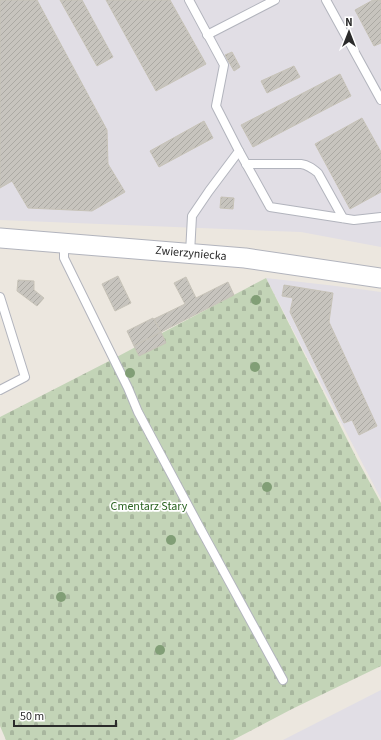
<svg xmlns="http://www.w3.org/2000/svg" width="381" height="740" viewBox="0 0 381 740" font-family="'Source Sans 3',sans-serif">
<defs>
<pattern id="cemetery-stones" width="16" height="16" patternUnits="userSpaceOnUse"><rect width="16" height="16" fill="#c3d4b7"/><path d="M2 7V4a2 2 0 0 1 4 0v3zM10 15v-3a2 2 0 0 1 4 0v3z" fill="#a8b69e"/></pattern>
<pattern id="building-hatch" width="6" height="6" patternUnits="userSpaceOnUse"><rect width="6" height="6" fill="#c7c4be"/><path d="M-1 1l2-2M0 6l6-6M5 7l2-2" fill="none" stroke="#aba9a3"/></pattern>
</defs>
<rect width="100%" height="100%" fill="#ece7df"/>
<g fill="#e1dee5">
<path d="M 0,0 L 381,0 L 381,247 L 301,232 L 0,220 Z"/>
<path d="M 266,278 L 336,286 L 381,292 L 381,499 Z"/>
<path d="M 381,690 L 381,740 L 283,740 Z"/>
</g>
<path fill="url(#cemetery-stones)" d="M 266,278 L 357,459 L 381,503 L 381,666 L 292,709 L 233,740 L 6,740 L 0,726 L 0,417 L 113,359 Z"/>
<g fill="url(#building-hatch)" stroke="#c7c3b8">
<path d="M 0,0 L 37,0 L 107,130 L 108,164 L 125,192 L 92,211 L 28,208 L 12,181 L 0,188 Z"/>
<path d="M 60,0 L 82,0 L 113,57 L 97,66 Z"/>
<path d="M 106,0 L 170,0 L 206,64 L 156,91 Z"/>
<path d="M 373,0 L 381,0 L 381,43 L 374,46 L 355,10 Z"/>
<path d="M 232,52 L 240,67 L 234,71 L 225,55 Z"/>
<path d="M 294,66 L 300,77 L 267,93 L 261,81 Z"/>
<path d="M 340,74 L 351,96 L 253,147 L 241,125 Z"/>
<path d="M 362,118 L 381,152 L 381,192 L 350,209 L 315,144 Z"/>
<path d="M 204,121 L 213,138 L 159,167 L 150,151 Z"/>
<path d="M 221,197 L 234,198 L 233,209 L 220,208 Z"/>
<path d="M 118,276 L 131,303 L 115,311 L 102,284 Z"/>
<path d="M 186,277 L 196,298 L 228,282 L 234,295 L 161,332 L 154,319 L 185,304 L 174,283 Z"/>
<path d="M 18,280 L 34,281 L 34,290 L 44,298 L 37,306 L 17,291 Z"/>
<path d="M 284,285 L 333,293 L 329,322 L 377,426 L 359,435 L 352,420 L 344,423 L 290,312 L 293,298 L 282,296 Z"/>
<path d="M 153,318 L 161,332 L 134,346 L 127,331 Z"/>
<path d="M 161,332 L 166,343 L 139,356 L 134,346 Z"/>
</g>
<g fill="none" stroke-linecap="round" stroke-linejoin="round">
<g stroke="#b2b4bd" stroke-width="10">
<g id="service">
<path d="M 189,0 L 224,65 L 216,106 L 239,151 L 209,191 L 192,216 L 190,253"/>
<path d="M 326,0 L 381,100"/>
<path d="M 207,35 L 275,0"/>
<path d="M 239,151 L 270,207 L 354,220 L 381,217"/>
<path d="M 246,164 L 301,164 C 308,165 312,168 318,173 L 343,218"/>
<path d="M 64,243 L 64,258 L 128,388 L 138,412 L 200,528 L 283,680"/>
<path d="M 0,297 L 25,377 L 0,390"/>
</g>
</g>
<g stroke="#b2b4bd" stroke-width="21">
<path id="tertiary" d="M 0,238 L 245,258 L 381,278"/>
</g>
<use href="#service" stroke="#fff" stroke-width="8"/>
<use href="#tertiary" stroke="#fff" stroke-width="19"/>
</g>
<g fill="#819e76">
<circle cx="256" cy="300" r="5"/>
<circle cx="255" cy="367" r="5"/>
<circle cx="130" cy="373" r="5"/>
<circle cx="267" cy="487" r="5"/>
<circle cx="171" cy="540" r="5"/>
<circle cx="61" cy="597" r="5"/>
<circle cx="160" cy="650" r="5"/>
</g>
<g text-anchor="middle" stroke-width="3.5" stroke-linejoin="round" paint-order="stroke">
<g font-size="12" fill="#2b2b2b" stroke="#fff">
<text transform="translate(191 253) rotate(5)" y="4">Zwierzyniecka</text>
</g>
<g font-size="12" fill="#2a6321" stroke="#fff">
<text x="149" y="510">Cmentarz Stary</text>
</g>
</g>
<g transform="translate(349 32)" stroke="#ffffff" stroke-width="3" paint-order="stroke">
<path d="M0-3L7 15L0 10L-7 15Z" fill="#2b2b2b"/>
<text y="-6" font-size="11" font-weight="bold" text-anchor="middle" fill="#2b2b2b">N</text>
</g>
<path d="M14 720v6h102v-6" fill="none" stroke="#2b2b2b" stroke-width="2"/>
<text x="20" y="720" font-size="12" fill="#2b2b2b" stroke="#ffffff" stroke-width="3" paint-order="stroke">50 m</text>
</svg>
